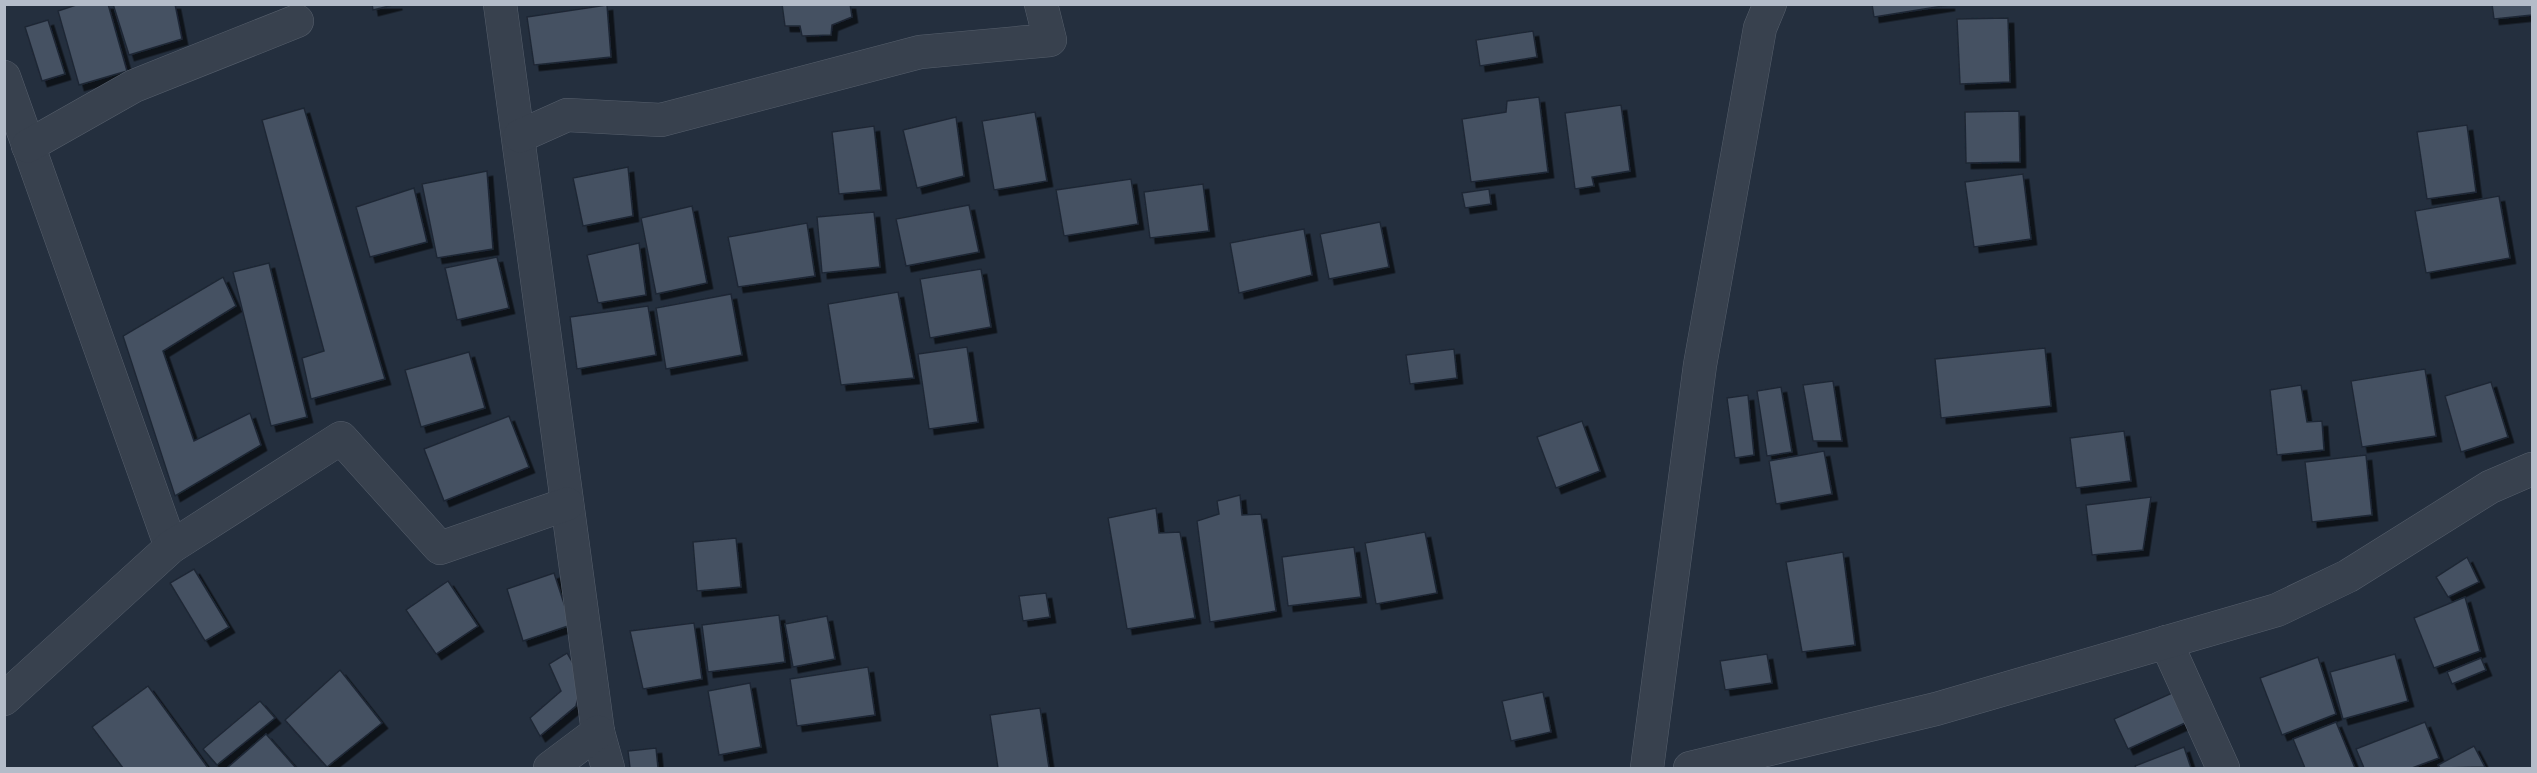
<svg xmlns="http://www.w3.org/2000/svg" width="2537" height="773" viewBox="0 0 2537 773" font-family="Montserrat,sans-serif">
<defs>
<filter id="shadow"><feDropShadow dx="5.5" dy="5.5" stdDeviation="0" flood-color="#0009"/></filter>
</defs>
<rect width="100%" height="100%" fill="#242f3e"/>
<g fill="#455162" stroke="#1f2835" stroke-width="1.5" filter="url(#shadow)">
<path d="M 79,4 L 108,4 L 127,71 L 79,85 L 58,11 Z"/>
<path d="M 113,4 L 175,4 L 182,39 L 129,55 Z"/>
<path d="M 372,4 L 397,4 L 373,10 Z"/>
<path d="M 782,4 L 850,4 L 852,17 L 832,25 L 831,35 L 802,36 L 800,26 L 785,26 Z"/>
<path d="M 1872,4 L 1949,4 L 1949,5 L 1874,17 Z"/>
<path d="M 2492,4 L 2532,4 L 2532,15 L 2494,19 Z"/>
<path d="M 607,5 L 611,57 L 534,65 L 527,17 Z"/>
<path d="M 2008,18 L 2010,82 L 1960,84 L 1957,19 Z"/>
<path d="M 48,20 L 65,74 L 42,81 L 25,27 Z"/>
<path d="M 1533,31 L 1537,57 L 1480,66 L 1476,40 Z"/>
<path d="M 1539,97 L 1548,172 L 1471,182 L 1462,119 L 1506,112 L 1507,101 Z"/>
<path d="M 1621,105 L 1630,171 L 1592,177 L 1594,186 L 1575,189 L 1565,113 Z"/>
<path d="M 304,108 L 385,379 L 311,399 L 302,358 L 324,351 L 262,120 Z"/>
<path d="M 2019,111 L 2020,162 L 1966,163 L 1965,112 Z"/>
<path d="M 1035,112 L 1047,181 L 994,190 L 982,121 Z"/>
<path d="M 956,117 L 964,176 L 917,188 L 903,130 Z"/>
<path d="M 2467,125 L 2476,192 L 2427,199 L 2417,132 Z"/>
<path d="M 874,126 L 881,190 L 839,194 L 832,132 Z"/>
<path d="M 628,167 L 633,216 L 583,226 L 573,178 Z"/>
<path d="M 487,171 L 493,249 L 437,258 L 422,184 Z"/>
<path d="M 2023,174 L 2031,239 L 1974,247 L 1965,182 Z"/>
<path d="M 1131,179 L 1138,224 L 1064,236 L 1056,190 Z"/>
<path d="M 1203,184 L 1209,231 L 1150,238 L 1144,192 Z"/>
<path d="M 414,188 L 427,242 L 370,257 L 356,207 Z"/>
<path d="M 1489,189 L 1491,204 L 1465,208 L 1462,193 Z"/>
<path d="M 2499,196 L 2510,258 L 2426,273 L 2415,211 Z"/>
<path d="M 969,205 L 979,252 L 906,266 L 896,219 Z"/>
<path d="M 692,206 L 707,283 L 656,294 L 641,218 Z"/>
<path d="M 874,212 L 880,267 L 822,273 L 817,217 Z"/>
<path d="M 1380,222 L 1389,267 L 1329,279 L 1320,234 Z"/>
<path d="M 807,223 L 815,276 L 738,287 L 728,237 Z"/>
<path d="M 1304,229 L 1312,275 L 1239,293 L 1230,243 Z"/>
<path d="M 639,243 L 646,295 L 598,303 L 587,255 Z"/>
<path d="M 497,257 L 509,308 L 457,320 L 445,268 Z"/>
<path d="M 269,263 L 307,417 L 271,426 L 233,272 Z"/>
<path d="M 981,269 L 991,327 L 930,338 L 920,279 Z"/>
<path d="M 223,277 L 236,306 L 163,351 L 194,441 L 250,413 L 261,445 L 175,496 L 123,336 Z"/>
<path d="M 898,292 L 914,378 L 841,385 L 828,304 Z"/>
<path d="M 731,294 L 742,355 L 666,369 L 656,308 Z"/>
<path d="M 648,306 L 656,355 L 577,369 L 570,317 Z"/>
<path d="M 967,347 L 978,422 L 929,429 L 918,354 Z"/>
<path d="M 2045,348 L 2051,406 L 1941,418 L 1935,359 Z"/>
<path d="M 1454,349 L 1457,378 L 1410,384 L 1406,355 Z"/>
<path d="M 469,352 L 485,408 L 421,427 L 405,370 Z"/>
<path d="M 2425,369 L 2436,436 L 2362,447 L 2351,381 Z"/>
<path d="M 1833,381 L 1842,441 L 1813,441 L 1803,385 Z"/>
<path d="M 2491,382 L 2508,437 L 2461,452 L 2445,396 Z"/>
<path d="M 2301,385 L 2307,422 L 2322,421 L 2324,450 L 2277,455 L 2270,390 Z"/>
<path d="M 1781,387 L 1792,452 L 1767,456 L 1757,391 Z"/>
<path d="M 1748,395 L 1754,455 L 1735,458 L 1727,398 Z"/>
<path d="M 509,416 L 529,467 L 444,501 L 424,449 Z"/>
<path d="M 1582,421 L 1600,471 L 1556,488 L 1537,437 Z"/>
<path d="M 2124,431 L 2131,481 L 2076,488 L 2070,438 Z"/>
<path d="M 1824,451 L 1832,494 L 1776,504 L 1769,461 Z"/>
<path d="M 2366,455 L 2372,515 L 2312,522 L 2305,462 Z"/>
<path d="M 1240,495 L 1242,515 L 1261,514 L 1276,611 L 1210,622 L 1197,521 L 1219,514 L 1217,501 Z"/>
<path d="M 2151,497 L 2143,550 L 2092,555 L 2086,505 Z"/>
<path d="M 1156,508 L 1159,533 L 1180,532 L 1195,618 L 1127,629 L 1108,518 Z"/>
<path d="M 1425,532 L 1437,593 L 1376,604 L 1365,543 Z"/>
<path d="M 736,538 L 741,587 L 697,591 L 693,542 Z"/>
<path d="M 1354,547 L 1361,597 L 1288,606 L 1282,557 Z"/>
<path d="M 1843,552 L 1855,645 L 1802,652 L 1786,562 Z"/>
<path d="M 2467,557 L 2479,582 L 2448,597 L 2436,577 Z"/>
<path d="M 194,569 L 229,627 L 205,641 L 170,583 Z"/>
<path d="M 554,573 L 571,625 L 523,641 L 507,589 Z"/>
<path d="M 448,581 L 478,626 L 436,654 L 406,610 Z"/>
<path d="M 1046,593 L 1050,617 L 1023,621 L 1019,596 Z"/>
<path d="M 2465,597 L 2480,651 L 2434,668 L 2414,618 Z"/>
<path d="M 779,615 L 785,662 L 708,672 L 702,625 Z"/>
<path d="M 827,616 L 835,659 L 793,667 L 785,624 Z"/>
<path d="M 694,623 L 702,679 L 643,689 L 630,631 Z"/>
<path d="M 567,653 L 582,679 L 576,706 L 540,736 L 530,718 L 561,691 L 549,664 Z"/>
<path d="M 1767,654 L 1772,683 L 1725,690 L 1720,661 Z"/>
<path d="M 2395,654 L 2408,701 L 2343,719 L 2330,672 Z"/>
<path d="M 2318,657 L 2336,714 L 2282,735 L 2260,678 Z"/>
<path d="M 2481,658 L 2486,670 L 2452,684 L 2447,672 Z"/>
<path d="M 868,667 L 875,715 L 797,726 L 790,679 Z"/>
<path d="M 340,670 L 382,723 L 327,767 L 285,720 Z"/>
<path d="M 750,683 L 761,747 L 719,755 L 708,691 Z"/>
<path d="M 148,686 L 208,768 L 123,768 L 92,727 Z"/>
<path d="M 1543,692 L 1551,732 L 1511,741 L 1502,701 Z"/>
<path d="M 2172,693 L 2185,723 L 2128,749 L 2114,719 Z"/>
<path d="M 260,701 L 275,718 L 217,765 L 203,749 Z"/>
<path d="M 1040,708 L 1049,768 L 998,768 L 990,715 Z"/>
<path d="M 2336,722 L 2355,768 L 2305,768 L 2293,739 Z"/>
<path d="M 2425,722 L 2439,758 L 2412,768 L 2364,768 L 2356,749 Z"/>
<path d="M 266,734 L 296,768 L 227,768 Z"/>
<path d="M 2474,746 L 2485,767 L 2440,768 L 2438,765 Z"/>
<path d="M 2184,747 L 2191,768 L 2136,768 L 2135,766 Z"/>
<path d="M 656,748 L 658,768 L 630,768 L 628,751 Z"/>
</g>
<g fill="none" stroke-linecap="round" stroke-linejoin="round">
<g stroke="#565f6c" stroke-width="34">
<g id="minor">
<path d="M 500,4 L 598,732 L 608,768"/>
<path d="M 4,77 L 171,547"/>
<path d="M 520,136 L 567,115 L 661,120 L 920,52 L 1050,40 L 1041,4"/>
<path d="M 28,146 L 134,86 L 297,21"/>
<path d="M 2166,642 L 2223,768"/>
<path d="M 4,699 L 171,547 L 341,438 L 440,548 L 567,504"/>
<path d="M 550,768 L 598,732"/>
<path d="M 1647,768 L 1700,365 L 1760,28 L 1770,4"/>
<path d="M 1690,768 L 1936,709 L 2277,610 L 2348,576 L 2490,487 L 2532,469"/>
</g>
</g>
<use href="#minor" stroke="#38414e" stroke-width="33"/>
</g>
<rect width="2537" height="773" fill="none" stroke="#b4bcc9" stroke-width="12"/>
</svg>
